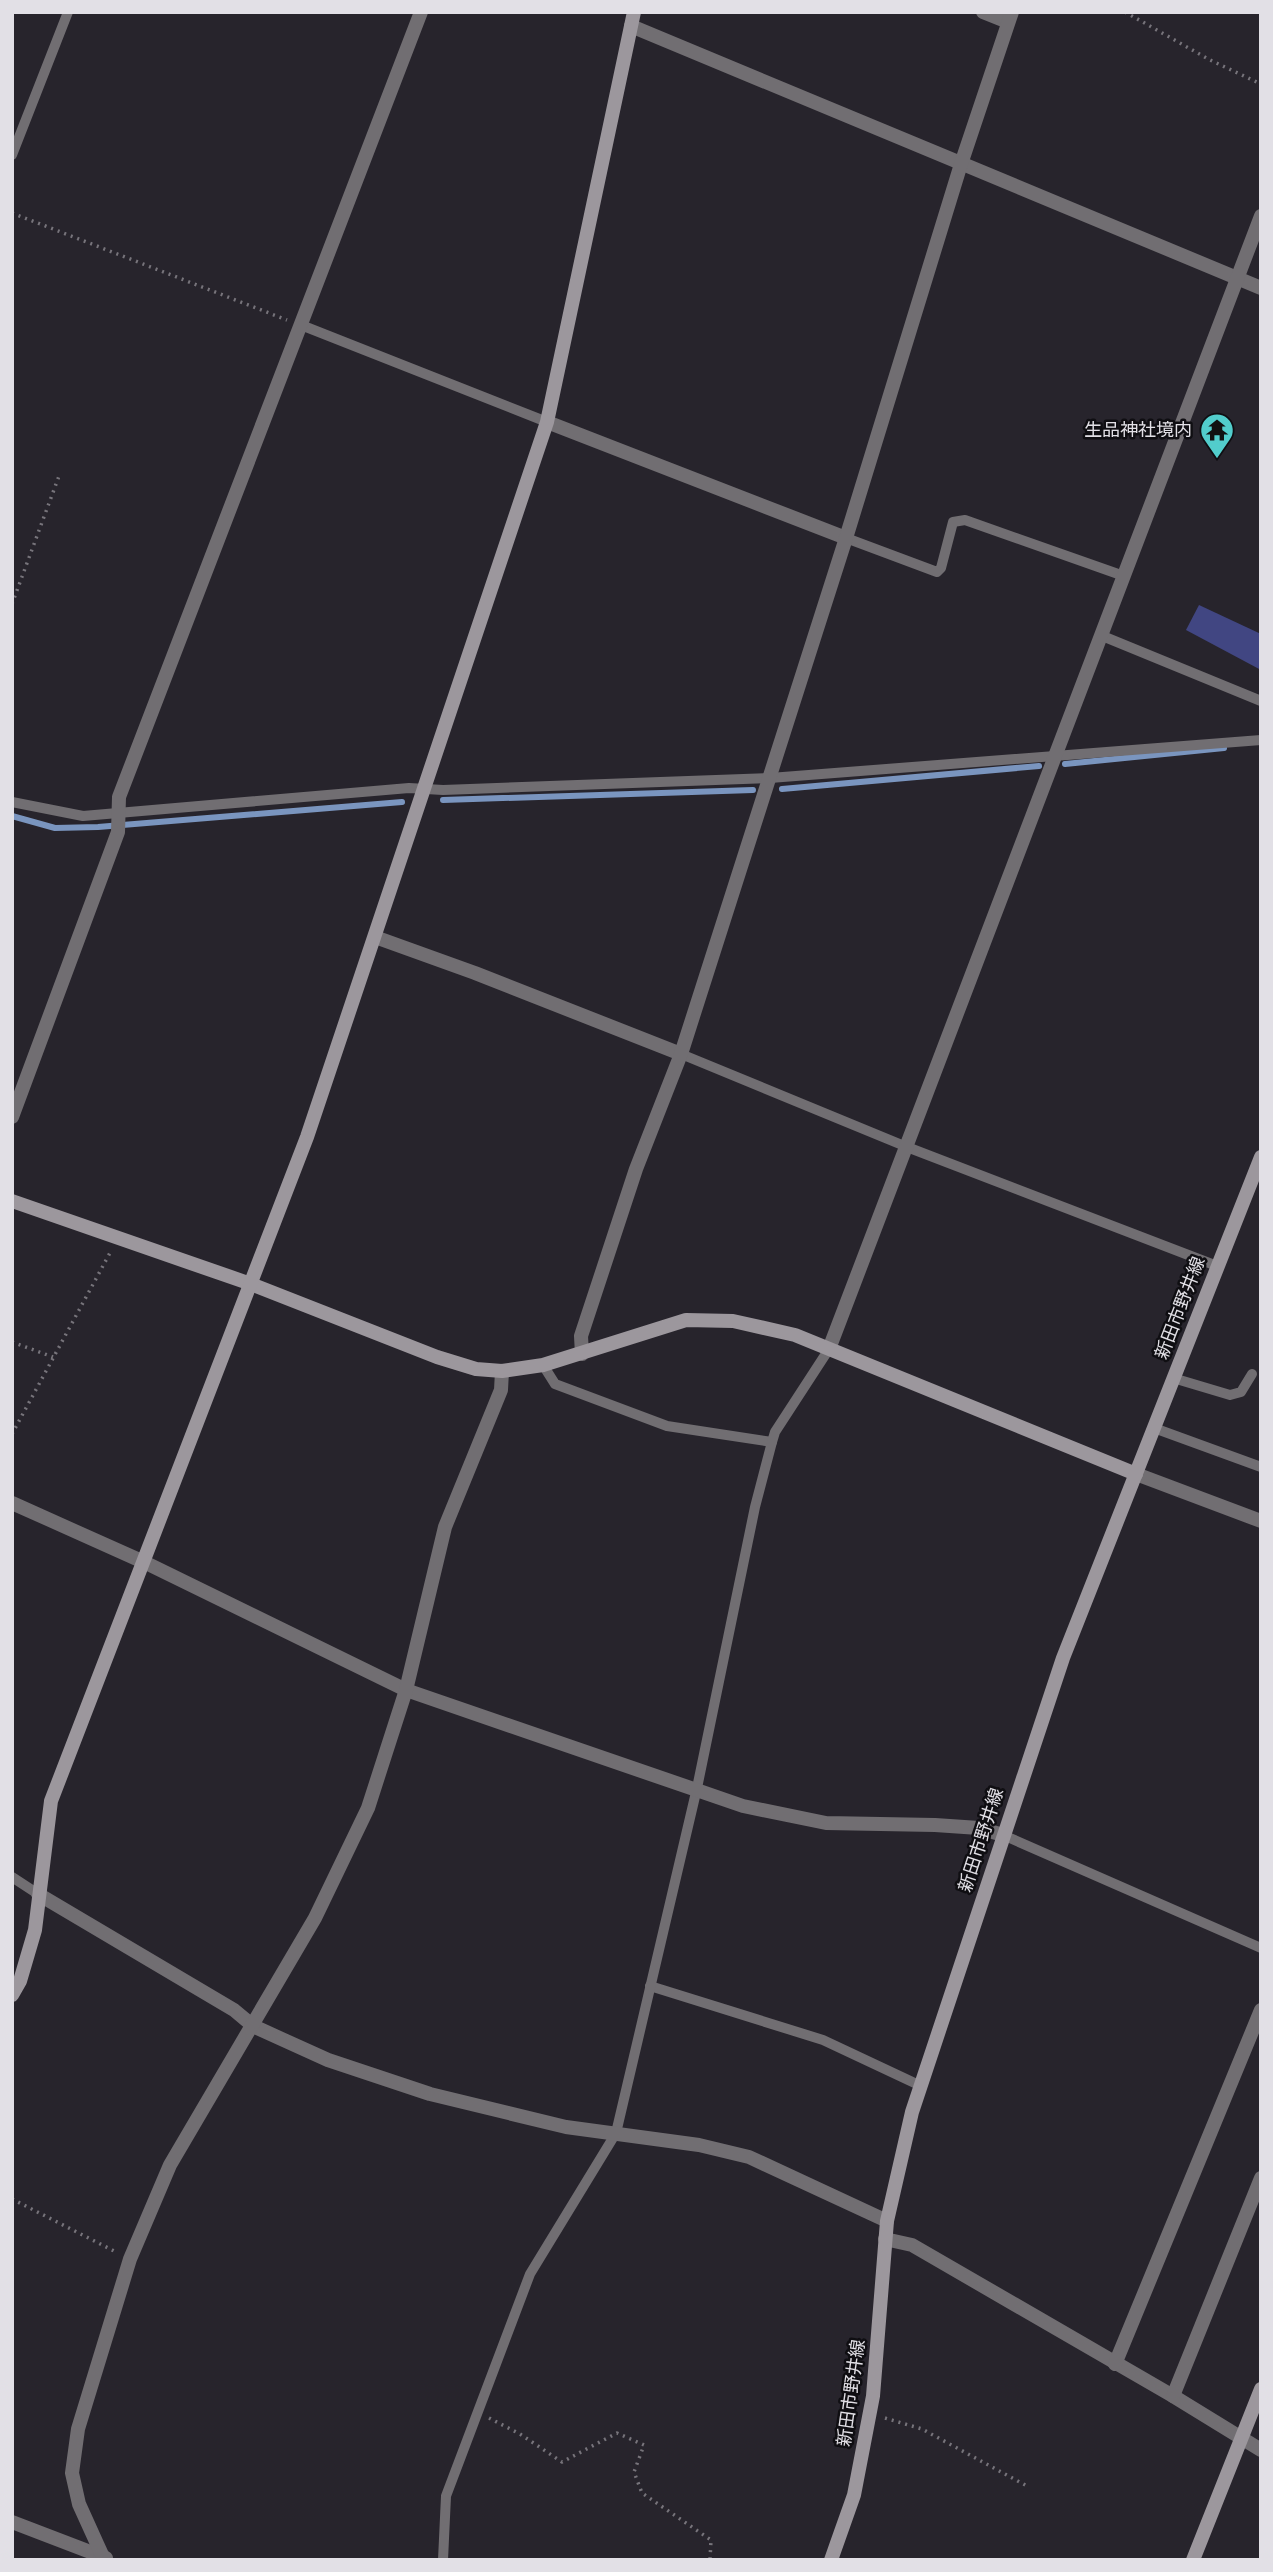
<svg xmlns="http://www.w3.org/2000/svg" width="1273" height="2572" viewBox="0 0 1273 2572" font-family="'Crimson Pro','Noto Sans JP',serif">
<rect width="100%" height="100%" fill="#27242c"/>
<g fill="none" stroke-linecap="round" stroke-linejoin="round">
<g stroke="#7a95bf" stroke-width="6">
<path d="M 1065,764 L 1224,748"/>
<path d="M 782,789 L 1039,766"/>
<path d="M 443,800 L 753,790"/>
<path d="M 12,816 L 55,828 L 98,827 L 402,802"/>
</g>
</g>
<path fill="#414682" d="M 1199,605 L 1261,634 L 1261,670 L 1186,630 Z"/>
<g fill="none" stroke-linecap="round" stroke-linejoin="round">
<g stroke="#77747b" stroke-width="3.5" stroke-dasharray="2 5" stroke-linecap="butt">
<path d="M 1125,12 L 1210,60 L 1261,84"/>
<path d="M 12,213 L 287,320"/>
<path d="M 12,604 L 59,476"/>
<path d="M 12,1342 L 53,1357"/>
<path d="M 12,1434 L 111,1251"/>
<path d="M 12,2199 L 116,2252"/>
<path d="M 489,2418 L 520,2434 L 562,2462 L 617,2433 L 644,2445 L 634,2472 L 642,2493 L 711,2540 L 710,2560"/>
<path d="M 885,2418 L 922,2429 L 1027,2486"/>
</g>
<g stroke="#716e72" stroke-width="10">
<path d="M 12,155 L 68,12"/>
<path d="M 301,325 L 547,422"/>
<path d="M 846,538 L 937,572 L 941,568 L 953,522 L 965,520 L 1121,575"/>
<path d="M 1100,635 L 1261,701"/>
<path d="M 12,802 L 83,816 L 409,788 L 443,790 L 770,778 L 1261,740"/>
<path d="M 681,1054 L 907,1147 L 1217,1266"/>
<path d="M 543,1365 L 555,1384 L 667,1426 L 772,1442"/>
<path d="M 1173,1378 L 1230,1395 L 1241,1392 L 1252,1374"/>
<path d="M 1154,1428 L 1261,1467"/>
<path d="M 1003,1835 L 1261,1948"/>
<path d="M 12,1877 L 38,1894"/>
<path d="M 650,1986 L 823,2040 L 921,2086"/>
<path d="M 443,2560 L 446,2496 L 530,2274 L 616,2133 L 697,1788 L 755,1507 L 772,1442 L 775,1432 L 829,1349"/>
</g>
<g stroke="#716e72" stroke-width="14">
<path d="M 983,12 L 1008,22"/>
<path d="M 631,26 L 1261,288"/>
<path d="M 547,422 L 846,538"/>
<path d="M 375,937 L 475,973 L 681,1054"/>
<path d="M 12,1117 L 118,832 L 119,797 L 421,12"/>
<path d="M 829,1349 L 1261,216"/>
<path d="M 582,1354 L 581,1336 L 636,1169 L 681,1054 L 846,538 L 961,164 L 1012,12"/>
<path d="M 1136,1474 L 1261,1521"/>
<path d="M 12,1503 L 146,1563 L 406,1690 L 743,1806 L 826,1823 L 935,1825 L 979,1828 L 1003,1835"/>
<path d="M 38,1894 L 234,2010 L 253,2026 L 328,2060 L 430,2094 L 566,2127 L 699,2145 L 749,2157 L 887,2221"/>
<path d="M 885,2239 L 912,2245 L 1173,2396 L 1261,2450"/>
<path d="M 1115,2364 L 1261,2010"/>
<path d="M 1173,2396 L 1261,2178"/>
<path d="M 12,2522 L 106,2558"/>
<path d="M 103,2557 L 79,2504 L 72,2473 L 78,2429 L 130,2259 L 170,2165 L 315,1918 L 368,1808 L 406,1690 L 445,1527 L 501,1390 L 502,1371"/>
</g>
<g stroke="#9c979d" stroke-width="14">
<path d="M 12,1201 L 251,1284 L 437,1357 L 476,1369 L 502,1371 L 543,1365 L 686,1320 L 733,1321 L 795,1335 L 1136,1474"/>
<path d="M 12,1995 L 20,1981 L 35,1930 L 51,1801 L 307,1137 L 547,422 L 634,12"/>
<path d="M 831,2560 L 854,2495 L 873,2396 L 887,2221 L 912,2112 L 1063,1658 L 1261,1157"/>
<path d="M 1193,2560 L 1261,2389"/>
</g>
</g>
<defs>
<g id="temple-pin" transform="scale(1.75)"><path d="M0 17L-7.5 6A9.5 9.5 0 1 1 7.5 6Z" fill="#52cdcc" stroke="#0f0e12"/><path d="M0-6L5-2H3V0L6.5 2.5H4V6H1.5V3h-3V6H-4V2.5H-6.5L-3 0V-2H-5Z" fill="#111"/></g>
</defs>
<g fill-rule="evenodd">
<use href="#temple-pin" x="1217" y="430"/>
</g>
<g text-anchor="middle" stroke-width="5" stroke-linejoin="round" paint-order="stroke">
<g font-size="18" fill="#e2e0e6" stroke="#0f0e12" text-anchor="end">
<text x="1192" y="436">生品神社境内</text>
</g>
<g font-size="18" fill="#e2e0e6" stroke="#0f0e12">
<text transform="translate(1180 1308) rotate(-69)" y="6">新田市野井線</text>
<text transform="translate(981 1840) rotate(-72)" y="6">新田市野井線</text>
<text transform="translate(851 2393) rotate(-82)" y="6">新田市野井線</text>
</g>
</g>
<rect width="1273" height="2572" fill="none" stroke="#e2e0e6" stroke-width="28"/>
</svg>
